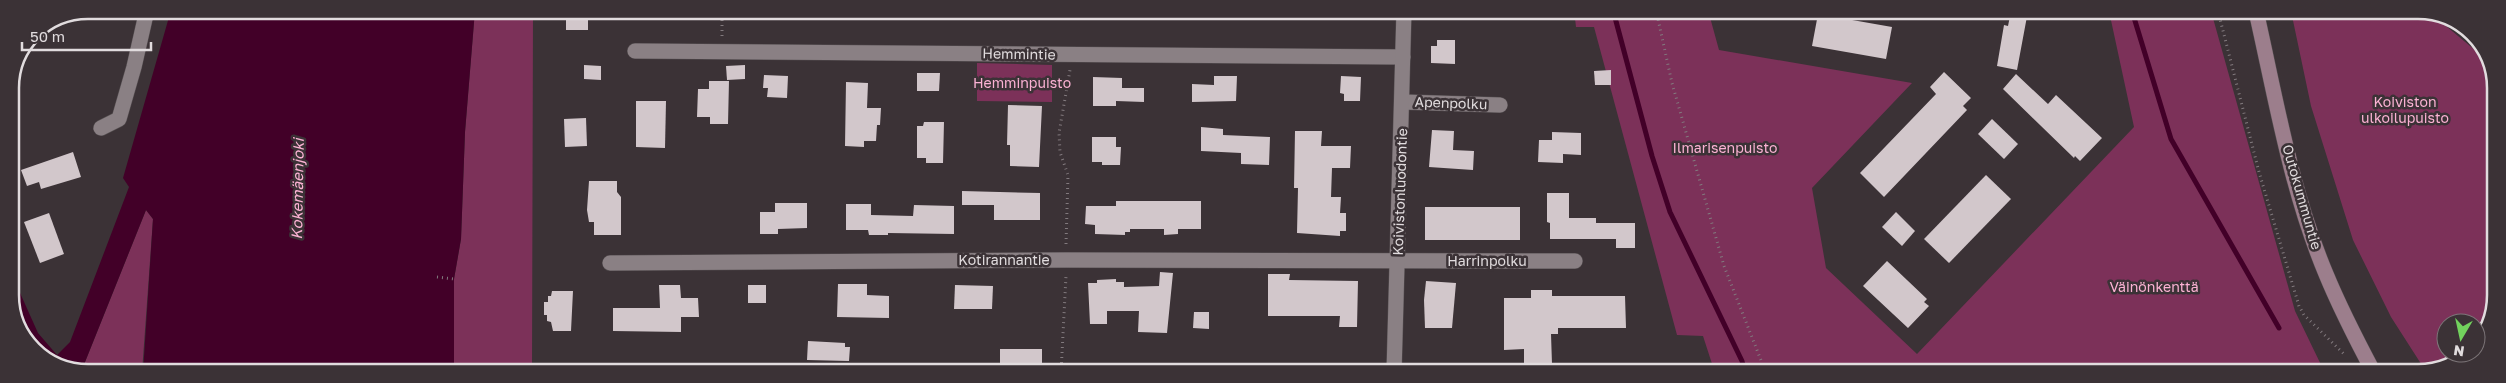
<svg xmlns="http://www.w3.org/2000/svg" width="2506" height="383" viewBox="0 0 2506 383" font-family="'Golos Text',sans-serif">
<rect width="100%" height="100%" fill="#3b3236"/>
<g fill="#7c3159">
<path d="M 475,10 L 533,10 L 532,372 L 454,372 L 454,279 L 461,239 L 465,132 Z"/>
<path d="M 1574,10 L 1708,10 L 1719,50 L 1912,83 L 1812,188 L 1826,268 L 1917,354 L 2134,127 L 2109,11 L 2211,11 L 2295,311 L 2324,371 L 2322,373 L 1715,373 L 1703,336 L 1677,335 L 1594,27 L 1576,27 Z"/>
<path d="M 2291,11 L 2428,11 L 2488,61 L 2494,72 L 2495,305 L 2476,342 L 2476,323 L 2446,323 L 2446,353 L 2470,353 L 2425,370 L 2391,317 L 2353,240 L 2311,106 Z"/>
<path d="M 977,63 L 1052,65 L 1052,102 L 977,101 Z"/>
<path d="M 146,210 L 153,219 L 142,372 L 81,372 Z"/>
</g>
<path fill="#420028" d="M 171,10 L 475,10 L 465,132 L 461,239 L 454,279 L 454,372 L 143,372 L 153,219 L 146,210 L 81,372 L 36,353 L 13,315 L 12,275 L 38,333 L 57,355 L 70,342 L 129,187 L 123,178 Z"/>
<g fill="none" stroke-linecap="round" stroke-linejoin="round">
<g stroke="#420028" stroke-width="5">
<path d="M 1613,10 L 1652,156 L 1670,212 L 1742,361 L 1745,373"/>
<path d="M 2132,11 L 2171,139 L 2279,328"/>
</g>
</g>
<g fill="#d2c7cb">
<rect x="566" y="10" width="22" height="20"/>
<path d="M 2011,11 L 2028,11 L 2017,70 L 1997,66 L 2004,25 L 2008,26 Z"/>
<path d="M 1818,14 L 1892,27 L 1886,59 L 1812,46 Z"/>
<path d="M 1437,40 L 1455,40 L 1455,64 L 1431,63 L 1431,46 L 1437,46 Z"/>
<path d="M 584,65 L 601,66 L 601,80 L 584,79 Z"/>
<path d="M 745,65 L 745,79 L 727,80 L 726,66 Z"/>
<path d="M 1611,70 L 1611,85 L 1595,85 L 1594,71 Z"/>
<path d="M 1944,72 L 1971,98 L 1963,106 L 1967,110 L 1884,197 L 1860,173 L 1936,94 L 1930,87 Z"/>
<path d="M 917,73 L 940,73 L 939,91 L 917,91 Z"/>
<path d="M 2016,74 L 2048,104 L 2056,95 L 2102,138 L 2080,161 L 2075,156 L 2074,158 L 2003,89 Z"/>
<path d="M 764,75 L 788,76 L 787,98 L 767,97 L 768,88 L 763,88 Z"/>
<path d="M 1214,76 L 1237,76 L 1236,101 L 1192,102 L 1192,84 L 1214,85 Z"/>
<path d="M 1341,76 L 1361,77 L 1360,101 L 1344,101 L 1344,94 L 1340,93 Z"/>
<path d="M 1093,77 L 1122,78 L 1122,88 L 1144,88 L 1144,102 L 1116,101 L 1116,106 L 1093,106 Z"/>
<path d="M 709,81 L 729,81 L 728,124 L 710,124 L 710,117 L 697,117 L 698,89 L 709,89 Z"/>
<path d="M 846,82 L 868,83 L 867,108 L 881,108 L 880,125 L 877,125 L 876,141 L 864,141 L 864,147 L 845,146 Z"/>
<path d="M 636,101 L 666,101 L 665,148 L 636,147 Z"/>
<path d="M 1008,105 L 1042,106 L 1039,167 L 1010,166 L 1010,145 L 1007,145 Z"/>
<path d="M 586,118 L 587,146 L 565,147 L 564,119 Z"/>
<path d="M 1992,119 L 2018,144 L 2004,159 L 1978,134 Z"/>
<path d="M 924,122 L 944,122 L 943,163 L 926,163 L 926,158 L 917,158 L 917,126 L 923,126 Z"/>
<path d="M 1201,127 L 1223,129 L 1223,135 L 1270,137 L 1269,165 L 1241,164 L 1241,153 L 1201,151 Z"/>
<path d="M 1432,130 L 1454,131 L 1453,150 L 1474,151 L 1473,170 L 1429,167 Z"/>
<path d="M 1295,131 L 1322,131 L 1321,146 L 1351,146 L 1350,168 L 1332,168 L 1331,197 L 1341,197 L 1340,213 L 1346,213 L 1346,231 L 1340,231 L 1340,236 L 1297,233 L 1298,188 L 1294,188 Z"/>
<path d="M 1552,132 L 1581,133 L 1581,155 L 1563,154 L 1563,163 L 1538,162 L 1539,140 L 1552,140 Z"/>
<path d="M 1092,137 L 1116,137 L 1116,147 L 1121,147 L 1120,165 L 1102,165 L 1102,162 L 1092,162 Z"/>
<path d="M 73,152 L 81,177 L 41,189 L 39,182 L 27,186 L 21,170 Z"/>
<path d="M 1986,175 L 2011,199 L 1949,263 L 1924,239 Z"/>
<path d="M 589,181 L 617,181 L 617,192 L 621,197 L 621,235 L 594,235 L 594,222 L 589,222 L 587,210 Z"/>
<path d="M 962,191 L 1040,193 L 1040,220 L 994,220 L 994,205 L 962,205 Z"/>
<path d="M 1547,193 L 1569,193 L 1569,218 L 1596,218 L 1596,223 L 1635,223 L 1635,248 L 1616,248 L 1616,239 L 1550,239 L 1550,223 L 1547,222 Z"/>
<path d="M 1116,201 L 1201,201 L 1201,229 L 1178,229 L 1178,234 L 1164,235 L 1164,229 L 1130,229 L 1130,232 L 1125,232 L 1125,235 L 1095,234 L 1095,225 L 1085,224 L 1086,206 L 1116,206 Z"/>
<path d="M 775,203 L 807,203 L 807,228 L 778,229 L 778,234 L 760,234 L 760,212 L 775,212 Z"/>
<path d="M 846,204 L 871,204 L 871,215 L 913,216 L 914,205 L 954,206 L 954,234 L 888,233 L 888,235 L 869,235 L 868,230 L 846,230 Z"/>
<rect x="1425" y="207" width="95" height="33"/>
<path d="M 1896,212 L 1915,231 L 1902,246 L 1882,227 Z"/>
<path d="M 49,213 L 64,254 L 40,263 L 24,222 Z"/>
<path d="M 1887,261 L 1927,299 L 1924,302 L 1929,306 L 1908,328 L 1863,286 Z"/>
<path d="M 1160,272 L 1173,273 L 1167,333 L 1138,332 L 1139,311 L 1107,311 L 1107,324 L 1090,324 L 1088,283 L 1097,283 L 1097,280 L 1116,279 L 1116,282 L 1124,282 L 1124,287 L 1159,286 Z"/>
<path d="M 1268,274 L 1290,274 L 1289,280 L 1358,281 L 1357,327 L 1339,327 L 1340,316 L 1268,316 Z"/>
<path d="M 1426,281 L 1456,283 L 1452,328 L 1425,328 L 1424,300 Z"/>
<path d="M 838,284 L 867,284 L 867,295 L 889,296 L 889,318 L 837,317 Z"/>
<path d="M 659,285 L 680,285 L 681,298 L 698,298 L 699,317 L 681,317 L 681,332 L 613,331 L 613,308 L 660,308 Z"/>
<rect x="748" y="285" width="18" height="18"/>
<path d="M 955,285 L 993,286 L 992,309 L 954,309 Z"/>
<path d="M 1531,290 L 1552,290 L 1552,296 L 1625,296 L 1626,328 L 1558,328 L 1558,334 L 1551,334 L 1552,364 L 1524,363 L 1524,349 L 1504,350 L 1504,298 L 1531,298 Z"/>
<path d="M 552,291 L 573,291 L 571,331 L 553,331 L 551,322 L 547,321 L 547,315 L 544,315 L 544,302 L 548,302 L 548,296 L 551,296 Z"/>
<path d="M 1194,312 L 1209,312 L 1209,329 L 1193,328 Z"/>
<path d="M 808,341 L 845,343 L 845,347 L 850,347 L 849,361 L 807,360 Z"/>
<path d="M 1000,349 L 1042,349 L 1042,366 L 1019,366 L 1019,373 L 1000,373 Z"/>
</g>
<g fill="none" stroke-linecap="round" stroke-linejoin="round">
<g stroke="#575053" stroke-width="16">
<g id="street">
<path d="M 635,51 L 1403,57"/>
<path d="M 1403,102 L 1500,105"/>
<path d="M 101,128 L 119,119 L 134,67 L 147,10"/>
<path d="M 610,263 L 1066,260 L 1575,261"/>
<path d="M 1394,373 L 1404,10"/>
</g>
</g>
<g stroke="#575053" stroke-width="16">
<path id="secondary" d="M 2256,11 C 2276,99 2291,191 2326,274 C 2340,308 2357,341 2374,373"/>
</g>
<g stroke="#827a7e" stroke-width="3" stroke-dasharray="1 4" stroke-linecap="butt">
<path d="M 722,10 L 722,38"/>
<path d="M 1656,10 L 1672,83 L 1724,266 L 1766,373"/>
<path d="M 2218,11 L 2259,172 L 2299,306 L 2304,315 L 2345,355"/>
<path d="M 1066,244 L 1068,175 L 1060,152 L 1059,133 L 1070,70"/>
<path d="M 437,277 L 454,279"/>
<path d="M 1061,373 L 1066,276"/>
</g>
<use href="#street" stroke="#8a8084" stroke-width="15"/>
<use href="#secondary" stroke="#9c7e8c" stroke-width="15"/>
</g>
<g text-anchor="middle" stroke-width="5" stroke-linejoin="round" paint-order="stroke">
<g font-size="14" fill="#e1dcde" stroke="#3b3236">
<text transform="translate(1019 54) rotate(1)" y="5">Hemmintie</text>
<text transform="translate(1451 103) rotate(2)" y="5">Apenpolku</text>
<text transform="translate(1400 192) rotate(-88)" y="5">Koivistonluodontie</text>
<text transform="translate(2302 197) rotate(74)" y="5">Outokummuntie</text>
<text x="1004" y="265">Kotirannantie</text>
<text x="1487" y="266">Harrinpolku</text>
</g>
<g font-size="14" fill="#fcb2d4" stroke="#3b3236">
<text x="1022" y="88">Hemminpuisto</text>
<text x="2405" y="107">Koiviston<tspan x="2405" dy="16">ulkoilupuisto</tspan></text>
<text x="1725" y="153">Ilmarisenpuisto</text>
<text x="2154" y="292">Väinönkenttä</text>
</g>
<g font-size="15" font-style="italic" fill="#fcb2d4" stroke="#3b3236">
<text transform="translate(298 189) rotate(-89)" y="5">Kokemäenjoki</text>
</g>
</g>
<path d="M0 0H2506V383H0ZM88 19H2418A69 69 0 0 1 2487 88V295A69 69 0 0 1 2418 364H88A69 69 0 0 1 19 295V88A69 69 0 0 1 88 19Z" fill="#3b3236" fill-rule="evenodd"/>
<path fill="none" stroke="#e1dcde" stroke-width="2.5" d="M88 19H2418A69 69 0 0 1 2487 88V295A69 69 0 0 1 2418 364H88A69 69 0 0 1 19 295V88A69 69 0 0 1 88 19Z"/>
<g transform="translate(2461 338) rotate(189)"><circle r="24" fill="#3b3236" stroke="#7d7679"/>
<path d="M0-4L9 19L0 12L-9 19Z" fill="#72d25d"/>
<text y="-8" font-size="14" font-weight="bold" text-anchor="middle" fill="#e1dcde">N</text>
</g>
<path d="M22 42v8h129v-8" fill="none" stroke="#e1dcde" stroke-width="2.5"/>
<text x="30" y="42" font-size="15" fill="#e1dcde" stroke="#3b3236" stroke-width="4" paint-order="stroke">50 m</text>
</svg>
